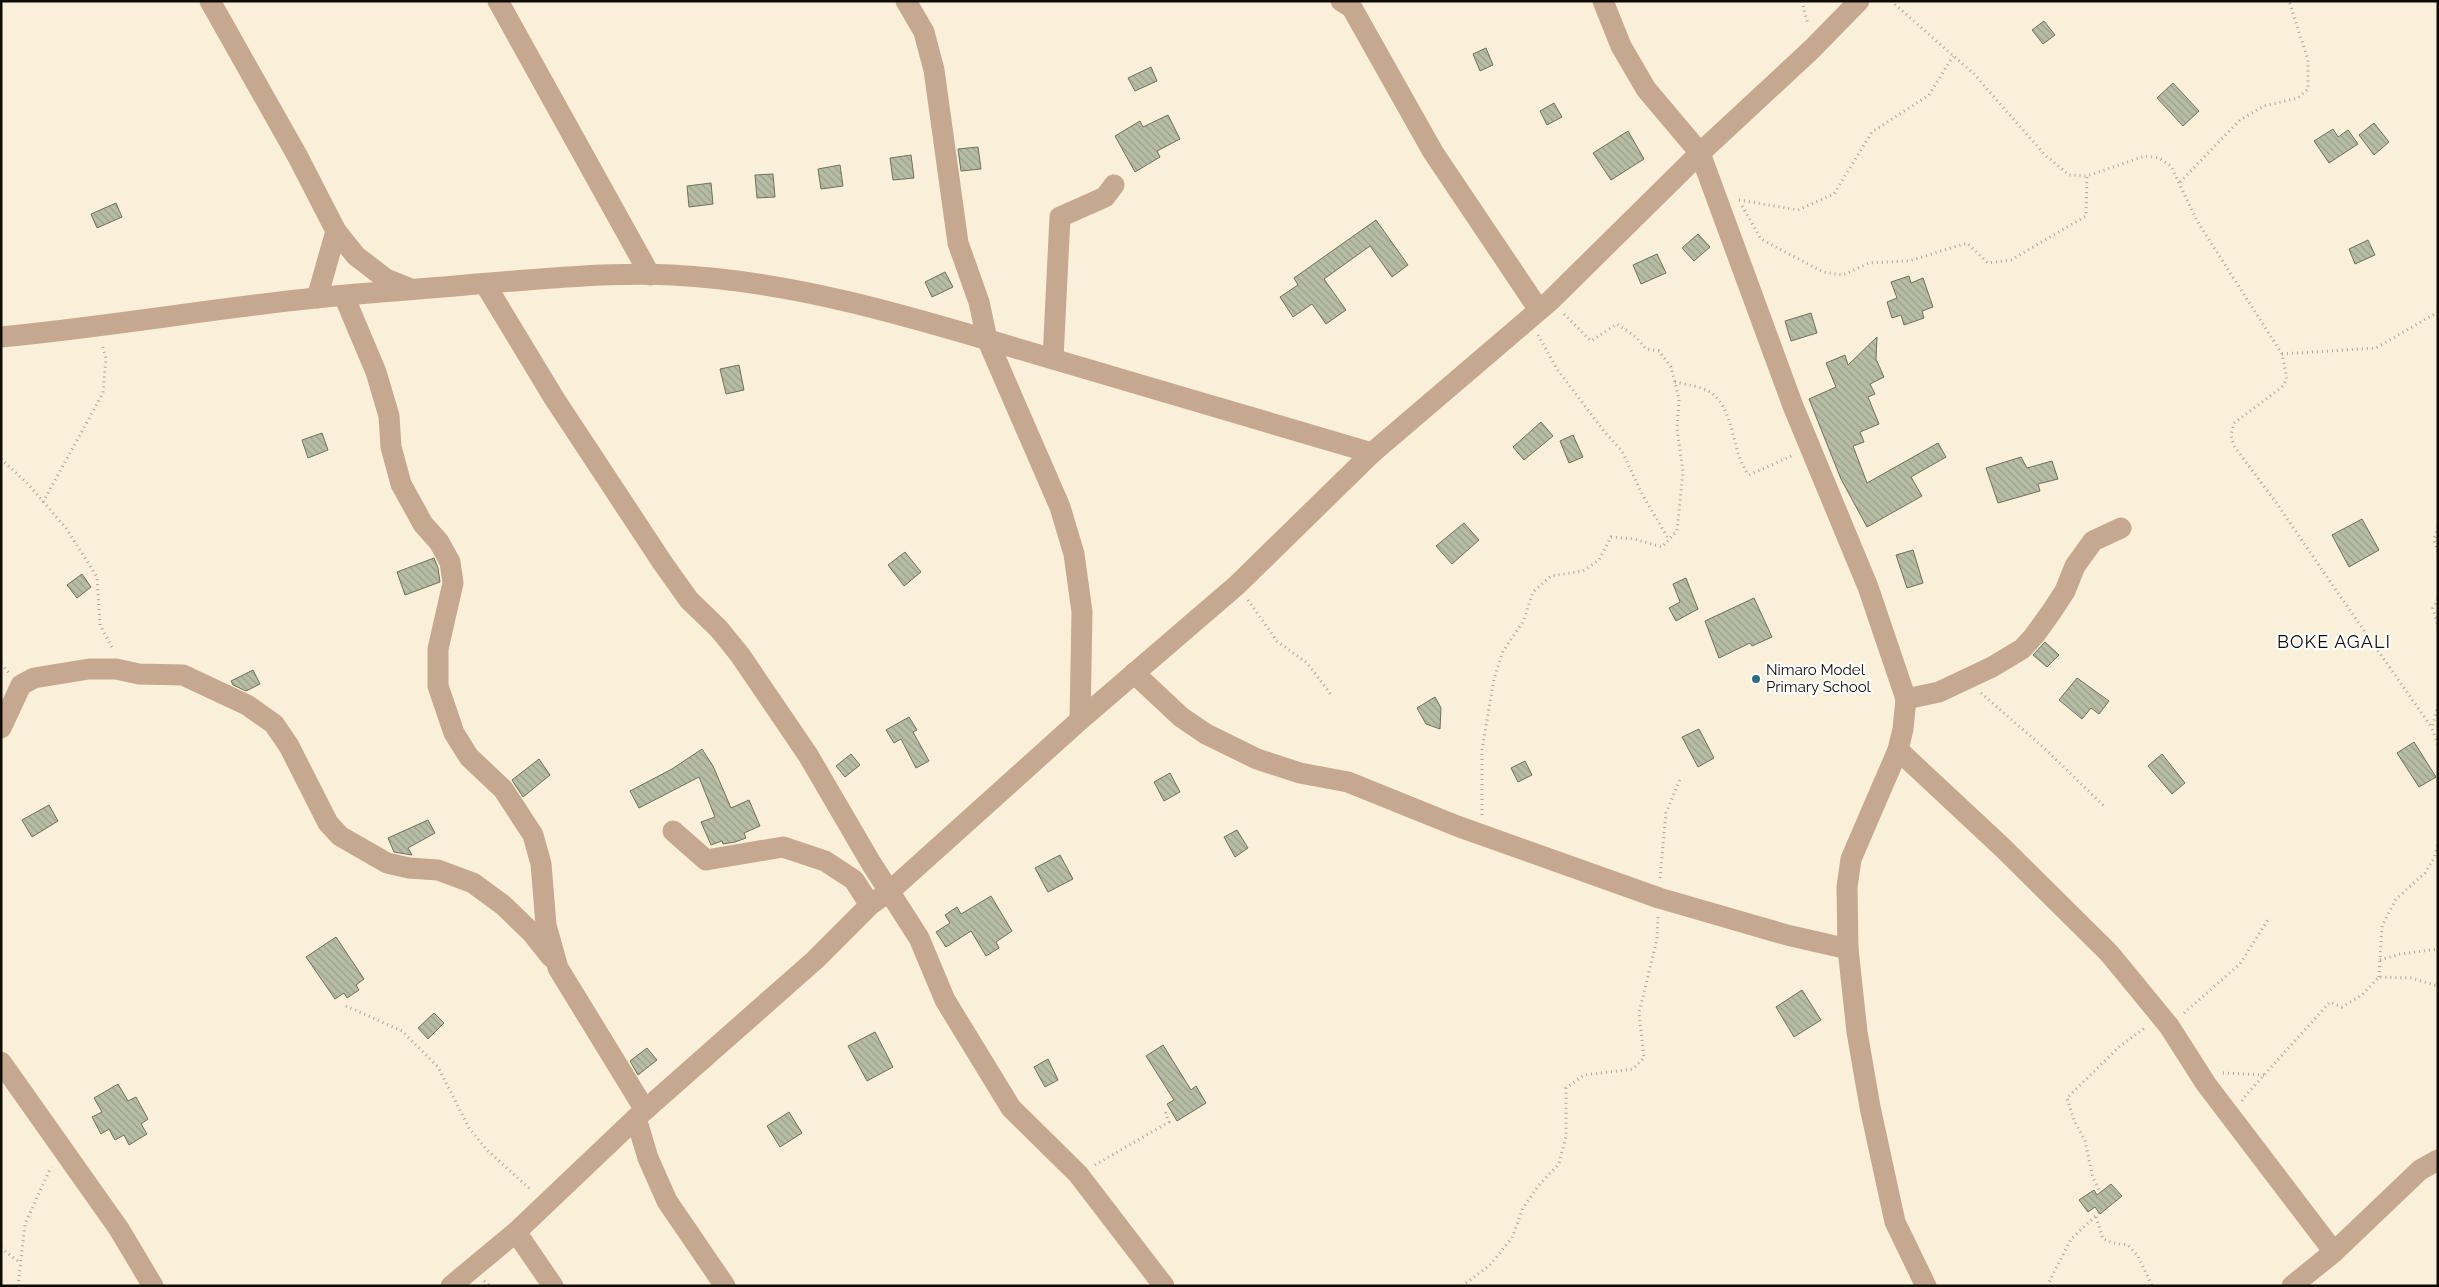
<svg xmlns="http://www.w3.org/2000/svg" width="2439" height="1287" viewBox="0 0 2439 1287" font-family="Raleway,sans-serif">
<defs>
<pattern id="building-back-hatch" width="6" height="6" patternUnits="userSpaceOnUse" patternTransform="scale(1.25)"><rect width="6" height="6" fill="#b7bca4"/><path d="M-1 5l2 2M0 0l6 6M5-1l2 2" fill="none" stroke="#9ca08c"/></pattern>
</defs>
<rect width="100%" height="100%" fill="#faf0d9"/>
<g fill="url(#building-back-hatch)" stroke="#6e715c">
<path d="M 2044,21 L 2055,35 L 2043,44 L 2032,30 Z"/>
<path d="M 1486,48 L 1493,65 L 1480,71 L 1473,54 Z"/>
<path d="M 1151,67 L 1157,81 L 1135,91 L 1128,78 Z"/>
<path d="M 2173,83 L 2199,111 L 2183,126 L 2157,98 Z"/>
<path d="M 1554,103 L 1562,117 L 1547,125 L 1540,111 Z"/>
<path d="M 1168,115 L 1180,139 L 1157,151 L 1160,157 L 1135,172 L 1115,136 L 1140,121 L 1143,127 Z"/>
<path d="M 2374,123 L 2389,142 L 2374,155 L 2359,135 Z"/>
<path d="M 2333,129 L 2338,137 L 2348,130 L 2358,144 L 2329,163 L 2314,141 Z"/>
<path d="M 1628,131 L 1644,159 L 1611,180 L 1593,153 Z"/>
<path d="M 978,147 L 981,169 L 961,171 L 958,149 Z"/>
<path d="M 911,155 L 914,178 L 893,180 L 890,158 Z"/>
<path d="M 840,165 L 843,186 L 821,189 L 818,169 Z"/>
<path d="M 773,174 L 775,197 L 757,198 L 755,175 Z"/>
<path d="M 711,183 L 713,204 L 689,207 L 687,186 Z"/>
<path d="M 116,203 L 122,217 L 97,228 L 91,214 Z"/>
<path d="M 1376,220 L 1408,265 L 1392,277 L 1370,246 L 1324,279 L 1346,310 L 1326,324 L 1312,304 L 1293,317 L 1280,297 L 1298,285 L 1294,278 Z"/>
<path d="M 1698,234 L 1710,247 L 1694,261 L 1682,248 Z"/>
<path d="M 2368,240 L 2375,255 L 2355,264 L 2349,249 Z"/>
<path d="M 1657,254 L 1666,273 L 1641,284 L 1633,265 Z"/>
<path d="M 945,272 L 953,287 L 932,297 L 925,282 Z"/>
<path d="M 1909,276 L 1911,283 L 1923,278 L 1933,307 L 1922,311 L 1924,318 L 1904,325 L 1901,315 L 1892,318 L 1887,302 L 1897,298 L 1891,282 Z"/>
<path d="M 1811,313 L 1817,333 L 1791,341 L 1785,321 Z"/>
<path d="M 1877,337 L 1876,359 L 1884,377 L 1870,384 L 1875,394 L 1868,397 L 1879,424 L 1860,432 L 1864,442 L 1853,446 L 1867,483 L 1938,443 L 1946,457 L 1911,477 L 1922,496 L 1867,527 L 1841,479 L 1809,399 L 1836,387 L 1826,363 L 1845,355 L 1848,365 Z"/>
<path d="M 739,365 L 744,390 L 726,394 L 720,369 Z"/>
<path d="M 1541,422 L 1553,436 L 1524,460 L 1513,447 Z"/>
<path d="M 322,433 L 328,450 L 308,458 L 302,440 Z"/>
<path d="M 1573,435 L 1583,457 L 1569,463 L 1560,441 Z"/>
<path d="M 2021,457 L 2027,468 L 2052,461 L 2058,479 L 2038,484 L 2040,491 L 1998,503 L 1986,468 Z"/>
<path d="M 2362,519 L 2379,550 L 2349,567 L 2332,535 Z"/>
<path d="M 1464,523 L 1479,540 L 1452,564 L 1436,546 Z"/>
<path d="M 1913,550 L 1923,583 L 1907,588 L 1896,555 Z"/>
<path d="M 905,552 L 921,572 L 904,586 L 888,565 Z"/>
<path d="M 434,558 L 438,568 L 440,582 L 405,595 L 397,572 Z"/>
<path d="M 82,574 L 91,587 L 77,598 L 67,585 Z"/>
<path d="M 1686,578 L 1698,609 L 1676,621 L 1669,608 L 1680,602 L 1673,584 Z"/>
<path d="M 1754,598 L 1772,637 L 1752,646 L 1750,643 L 1719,658 L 1705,621 Z"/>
<path d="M 2045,642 L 2059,655 L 2047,667 L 2033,655 Z"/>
<path d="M 253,670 L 260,684 L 246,691 L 233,685 L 231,681 Z"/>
<path d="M 2077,678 L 2109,701 L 2099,714 L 2091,708 L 2082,719 L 2059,700 Z"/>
<path d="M 1435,697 L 1441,708 L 1440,729 L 1426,724 L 1417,708 Z"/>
<path d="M 909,717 L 917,730 L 913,732 L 929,761 L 916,768 L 901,739 L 894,743 L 886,730 Z"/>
<path d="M 1699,729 L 1714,758 L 1698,767 L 1682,737 Z"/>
<path d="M 2414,742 L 2436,777 L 2419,787 L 2397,753 Z"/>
<path d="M 702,749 L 713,766 L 731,808 L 749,800 L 760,826 L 744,833 L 746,838 L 735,842 L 723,844 L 722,841 L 711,845 L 701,822 L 715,817 L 699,777 L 639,808 L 630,791 L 672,769 Z"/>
<path d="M 851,754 L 860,765 L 845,777 L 836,766 Z"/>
<path d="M 2162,754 L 2185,783 L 2172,794 L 2148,766 Z"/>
<path d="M 539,759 L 550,775 L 523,797 L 512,780 Z"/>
<path d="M 1525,761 L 1532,775 L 1518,782 L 1511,768 Z"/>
<path d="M 1170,773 L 1180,792 L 1164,801 L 1154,782 Z"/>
<path d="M 49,805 L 58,821 L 32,837 L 22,820 Z"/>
<path d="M 428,820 L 435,833 L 408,848 L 412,855 L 394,852 L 388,838 Z"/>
<path d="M 1237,830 L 1248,848 L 1235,857 L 1224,837 Z"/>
<path d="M 1060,855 L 1073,879 L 1048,892 L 1035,868 Z"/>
<path d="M 991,896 L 1012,931 L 996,942 L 999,948 L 986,956 L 971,931 L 946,947 L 936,932 L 950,923 L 945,915 L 957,907 L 961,914 Z"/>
<path d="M 336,937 L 364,979 L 356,985 L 359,990 L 347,998 L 344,993 L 335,999 L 306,957 Z"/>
<path d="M 1802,990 L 1821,1020 L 1794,1037 L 1776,1007 Z"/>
<path d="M 434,1013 L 444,1023 L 428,1039 L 418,1028 Z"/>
<path d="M 875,1032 L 893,1067 L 867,1081 L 848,1046 Z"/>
<path d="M 1163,1045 L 1191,1090 L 1196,1086 L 1206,1103 L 1177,1121 L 1167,1104 L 1174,1100 L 1146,1056 Z"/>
<path d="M 647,1048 L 657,1060 L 638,1075 L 630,1061 Z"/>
<path d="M 1048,1059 L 1058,1080 L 1045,1087 L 1034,1067 Z"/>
<path d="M 118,1084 L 128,1101 L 136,1097 L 148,1119 L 141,1124 L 147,1134 L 129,1145 L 124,1135 L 115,1140 L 109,1129 L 101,1134 L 92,1117 L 102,1112 L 94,1098 Z"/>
<path d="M 789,1112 L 802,1133 L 780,1147 L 767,1126 Z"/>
<path d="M 2111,1184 L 2122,1196 L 2100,1214 L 2095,1207 L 2088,1212 L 2079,1200 L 2094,1190 L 2097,1195 Z"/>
</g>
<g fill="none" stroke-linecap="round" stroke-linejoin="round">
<g stroke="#ada594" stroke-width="3" stroke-dasharray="1 4" stroke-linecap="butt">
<path d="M 1802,1 L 1808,25"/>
<path d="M 1891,1 L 1974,74 L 2044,154 L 2069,175 L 2087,176 L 2145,156 L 2159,158 L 2171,166 L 2197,221 L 2282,354 L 2287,379 L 2282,387 L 2234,423 L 2231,435 L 2234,446 L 2275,501 L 2340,596 L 2432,728"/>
<path d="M 2180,182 L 2240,120 L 2264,106 L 2298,98 L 2308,89 L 2308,60 L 2289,1"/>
<path d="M 1739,200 L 1798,210 L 1834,194 L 1872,132 L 1929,95 L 1953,56"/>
<path d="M 1742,206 L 1761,239 L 1823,272 L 1843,275 L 1869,263 L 1909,261 L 1967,243 L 1988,263 L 2011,260 L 2086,216 L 2087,176"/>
<path d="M 1538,335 L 1557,369 L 1603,430 L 1622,451 L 1641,492 L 1669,540"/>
<path d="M 2282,354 L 2376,348 L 2438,312"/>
<path d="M 1675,382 C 1687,385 1707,387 1715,396 C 1736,417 1731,452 1749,475 L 1794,455"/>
<path d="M 1,459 L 28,484 L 66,528 L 97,577 L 100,625 L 113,649"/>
<path d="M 43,502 L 103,393 L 106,358 L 102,344"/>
<path d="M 2438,527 L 2434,540 L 2438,552"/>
<path d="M 2438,599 L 2433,608 L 2438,628"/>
<path d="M 1248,600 L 1277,641 L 1307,663 L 1332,696"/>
<path d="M 1,664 L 9,673"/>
<path d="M 1981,693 L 2043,747 L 2105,807"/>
<path d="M 2438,705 L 2432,728 L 2438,746"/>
<path d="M 1482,815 L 1482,750 L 1494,679 L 1503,651 L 1523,622 L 1533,592 L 1551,576 L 1583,571 L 1599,560 L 1611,537 L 1634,539 L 1662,547 L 1677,531 L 1683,472 L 1677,429 L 1679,399 L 1671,367 L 1659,351 L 1646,349 L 1636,337 L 1617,324 L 1591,341 L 1563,313"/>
<path d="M 1660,878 L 1666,813 L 1681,777"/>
<path d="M 2380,960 L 2400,954 L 2438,949"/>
<path d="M 2379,977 L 2382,926 L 2396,899 L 2425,873 L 2434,858 L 2438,845"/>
<path d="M 346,1006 L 402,1031 L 438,1067 L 469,1128 L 487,1150 L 532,1191"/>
<path d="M 2184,1013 L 2240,964 L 2269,918"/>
<path d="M 2223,1073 L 2264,1075"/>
<path d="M 2242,1101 L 2246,1095 L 2330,1002 L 2342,1007 L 2362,995 L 2379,977 L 2411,978 L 2438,986"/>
<path d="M 1095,1165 L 1169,1122 L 1164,1109"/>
<path d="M 2096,1217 L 2103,1239 L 2113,1243 L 2128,1245 L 2138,1256 L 2152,1286"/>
<path d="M 1,1248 L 19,1262"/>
<path d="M 484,1281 L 491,1286"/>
<path d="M 18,1286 L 25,1224 L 51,1167"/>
<path d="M 1462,1286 L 1490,1265 L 1512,1238 L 1523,1208 L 1538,1186 L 1559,1164 L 1566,1136 L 1566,1088 L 1584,1075 L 1633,1069 L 1644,1058 L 1639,1013 L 1657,939 L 1658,917"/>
<path d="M 2047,1286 L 2071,1239 L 2107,1205 L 2093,1178 L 2085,1141 L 2074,1120 L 2067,1098 L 2120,1046 L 2146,1027"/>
</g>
<g stroke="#c6a890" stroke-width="21">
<path d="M 210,1 L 298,157 L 336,231 L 356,256 L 386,279 L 411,289"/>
<path d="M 498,1 L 650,275"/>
<path d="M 906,1 L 924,32 L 934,70 L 958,243 L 979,302 L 987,339 L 1060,507 L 1074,554 L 1082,612 L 1080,720"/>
<path d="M 1341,1 L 1352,8 L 1433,152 L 1539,310"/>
<path d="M 1603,1 L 1621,46 L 1646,89 L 1700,153 L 1793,406 L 1868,587 L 1906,699 L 1903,729 L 1898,750 L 1851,859 L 1847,887 L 1848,949 L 1857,1032 L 1870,1107 L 1895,1222 L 1926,1286"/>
<path d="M 485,284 L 554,398 L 662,562 L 689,600 L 719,629 L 740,655 L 808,755 L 871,863 L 919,938 L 945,1000 L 1011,1108 L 1078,1174 L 1164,1286"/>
<path d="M 344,296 L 376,372 L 389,416 L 391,447 L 401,484 L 423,524 L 439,542 L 450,562 L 453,583 L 438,649 L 438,686 L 454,733 L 469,757 L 503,789 L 533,835 L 541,864 L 546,925 L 558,968 L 645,1110"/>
<path d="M 317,298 L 336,231"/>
<path d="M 1,337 C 106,327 210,309 315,298 C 362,293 408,290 455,286 C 527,280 601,272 672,275 C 794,281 912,317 1029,352 C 1143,386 1258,419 1372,453"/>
<path d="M 1053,359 L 1060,217 L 1105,197 L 1114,185"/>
<path d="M 1134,673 L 1181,717 L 1206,734 L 1257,759 L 1300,773 L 1348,782 L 1457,826 L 1659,898 L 1787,935 L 1848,949"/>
<path d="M 1906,699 L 1939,692 L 1992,667 L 2022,649 L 2034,636 L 2052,611 L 2065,591 L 2075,566 L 2093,541 L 2121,528"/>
<path d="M 1,728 L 21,685 L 34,678 L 89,669 L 116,669 L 139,674 L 183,675 L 247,705 L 274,724 L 289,746 L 328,823 L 340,836 L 387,863 L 409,868 L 438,870 L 473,883 L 503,905 L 532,933 L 551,957"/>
<path d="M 1898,750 L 2003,848 L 2109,953 L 2169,1026 L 2206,1084 L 2334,1252"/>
<path d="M 673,831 L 706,860 L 783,847 L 825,861 L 854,880 L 870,905"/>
<path d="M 1,1062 L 119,1229 L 153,1286"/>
<path d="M 636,1118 L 648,1158 L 667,1201 L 725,1286"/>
<path d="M 516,1232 L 553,1286"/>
<path d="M 451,1286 L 516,1232 L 636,1118 L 815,960 L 870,905 L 891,890 L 1080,720 L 1237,585 L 1372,453 L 1551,300 L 1700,153 L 1812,49 L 1859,1"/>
<path d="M 2292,1286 L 2334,1252 L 2420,1170 L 2438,1160"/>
</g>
</g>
<circle fill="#2f6b83" stroke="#fff" stroke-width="2" cx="1756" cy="679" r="5"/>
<g text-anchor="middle" stroke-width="4.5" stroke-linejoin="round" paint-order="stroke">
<g font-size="15" fill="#0f0c05" stroke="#fff" text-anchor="start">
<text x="1766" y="675">Nimaro Model<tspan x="1766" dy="17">Primary School</tspan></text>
</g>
<g font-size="18" letter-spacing="1" fill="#0f0c05" stroke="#fff">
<text x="2334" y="648">BOKE AGALI</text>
</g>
</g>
<rect width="2439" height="1287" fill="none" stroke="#0f0c05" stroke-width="5"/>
</svg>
